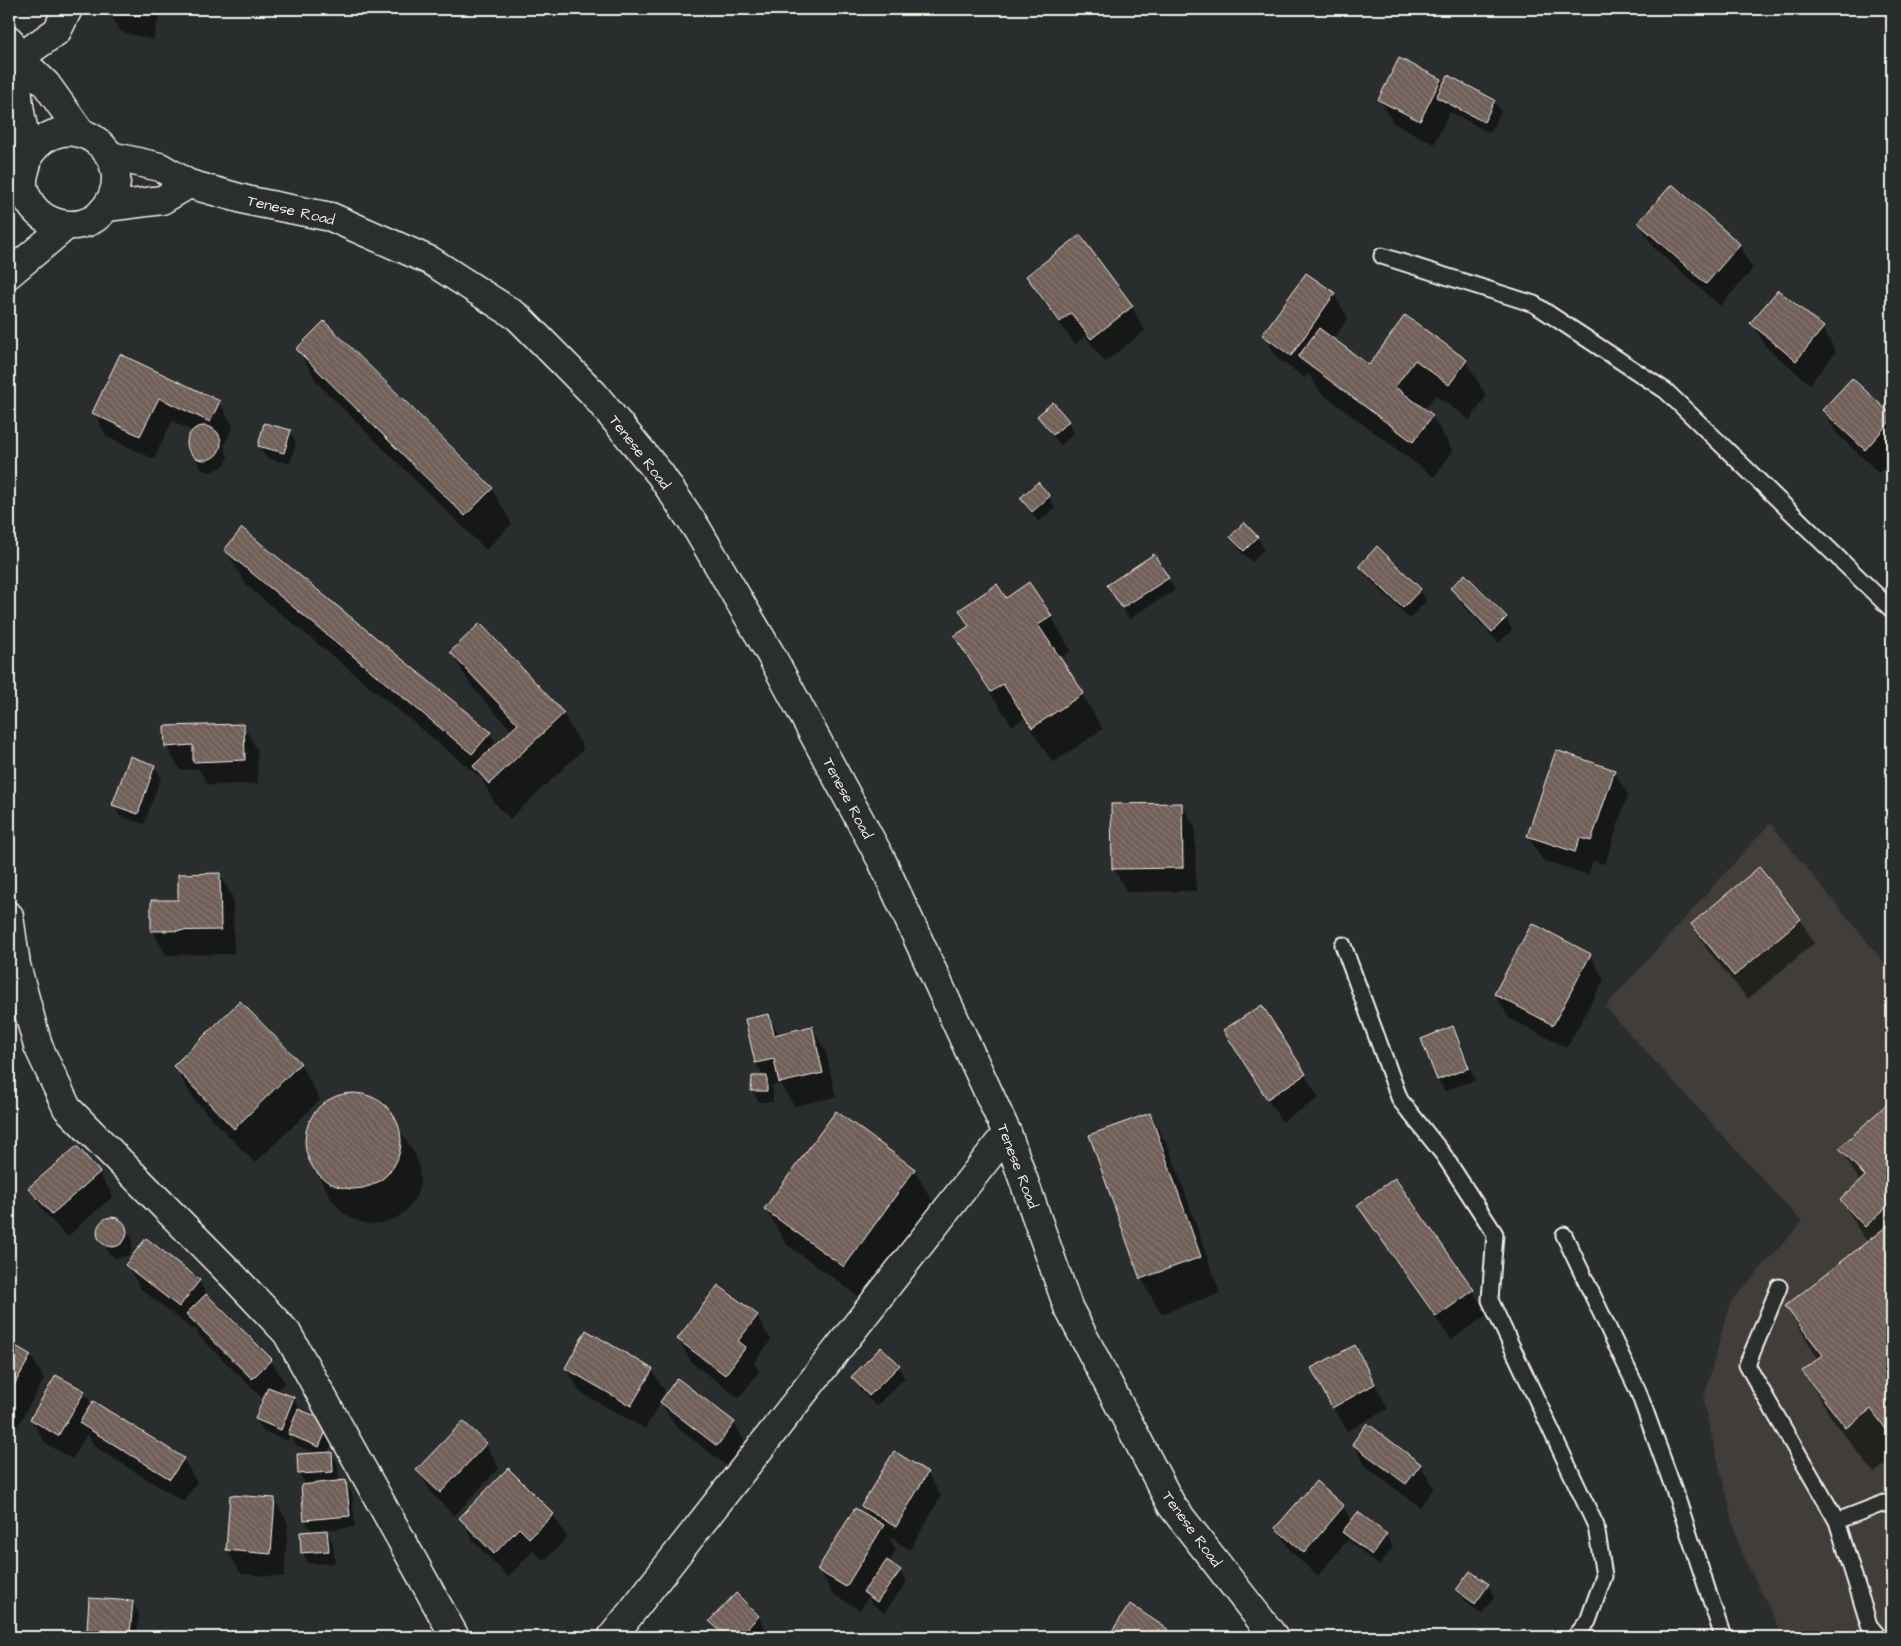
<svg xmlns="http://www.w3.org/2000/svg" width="1901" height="1646" viewBox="0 0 1901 1646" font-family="'Architects Daughter',sans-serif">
<defs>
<pattern id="building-back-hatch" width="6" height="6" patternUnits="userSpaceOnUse" patternTransform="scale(1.25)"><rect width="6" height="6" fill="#705f58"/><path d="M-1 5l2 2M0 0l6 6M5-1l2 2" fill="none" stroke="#857670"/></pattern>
</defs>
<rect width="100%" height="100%" fill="#2a2d2e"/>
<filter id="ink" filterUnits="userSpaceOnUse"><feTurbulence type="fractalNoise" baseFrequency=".02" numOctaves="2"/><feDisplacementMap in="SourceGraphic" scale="10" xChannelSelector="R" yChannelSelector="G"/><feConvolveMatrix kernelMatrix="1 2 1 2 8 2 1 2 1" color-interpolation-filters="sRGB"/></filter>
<g filter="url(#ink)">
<path fill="#3f3c3b" d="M 1770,823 L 1892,972 L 1892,1637 L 1784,1637 L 1740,1550 L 1703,1401 L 1730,1303 L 1802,1222 L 1605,1007 Z"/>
<g fill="#0007">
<path d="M 108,9 L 161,9 L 153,40 L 121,32 Z"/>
<path d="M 1440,80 L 1444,86 L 1494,101 L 1501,112 L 1490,133 L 1450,112 L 1434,144 L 1393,123 L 1380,100 Z"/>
<path d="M 1672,186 L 1739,245 L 1753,269 L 1720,306 L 1653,247 L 1639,223 Z"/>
<path d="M 1080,237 L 1132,307 L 1145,331 L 1105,362 L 1085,336 L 1075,344 L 1042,300 L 1028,276 Z"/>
<path d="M 1334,294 L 1348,318 L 1333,340 L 1369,366 L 1405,317 L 1466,361 L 1486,396 L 1470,420 L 1435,395 L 1424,410 L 1432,416 L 1453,451 L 1434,477 L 1320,392 L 1309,374 L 1305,378 L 1278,359 L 1264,335 Z"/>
<path d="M 1752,323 L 1823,328 L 1836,352 L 1810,384 L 1766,347 Z"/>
<path d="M 298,349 L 492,489 L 512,524 L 486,550 L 318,384 Z"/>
<path d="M 121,355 L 219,402 L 233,426 L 224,446 L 228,456 L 227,462 L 222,467 L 211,472 L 205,471 L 200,467 L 188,444 L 193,431 L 172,421 L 154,459 L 107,437 L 94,413 Z"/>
<path d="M 1852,379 L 1892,417 L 1892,458 L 1879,473 L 1837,434 L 1823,410 Z"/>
<path d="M 1039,416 L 1068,422 L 1074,433 L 1061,445 L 1045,428 Z"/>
<path d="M 290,431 L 296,443 L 290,464 L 266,458 L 259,446 Z"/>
<path d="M 1049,497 L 1055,508 L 1039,522 L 1028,509 L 1021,498 Z"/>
<path d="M 1232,537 L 1257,537 L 1264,549 L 1252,562 L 1238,549 Z"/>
<path d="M 226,550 L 490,733 L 497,745 L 512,731 L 472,687 L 451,652 L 480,624 L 563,714 L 584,749 L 510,819 L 494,802 L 481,778 L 246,585 Z"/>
<path d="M 1154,556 L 1175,590 L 1129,619 L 1115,596 Z"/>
<path d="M 1361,566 L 1420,590 L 1426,601 L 1410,619 L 1367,577 Z"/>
<path d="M 1452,589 L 1506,618 L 1512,630 L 1499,643 L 1458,600 Z"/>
<path d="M 1051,616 L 1071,651 L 1059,659 L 1082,694 L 1103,729 L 1053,763 L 1024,719 L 1012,726 L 976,671 L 955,636 Z"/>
<path d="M 243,725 L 257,749 L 258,784 L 208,785 L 199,769 L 180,770 L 166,746 Z"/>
<path d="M 130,758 L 155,766 L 161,778 L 144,824 L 120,816 L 113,804 Z"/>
<path d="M 1614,772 L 1628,795 L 1605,864 L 1593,861 L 1588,875 L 1542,860 L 1528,836 Z"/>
<path d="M 1182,804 L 1195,828 L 1196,891 L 1127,892 L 1114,869 Z"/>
<path d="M 220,875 L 233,898 L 234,954 L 166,955 L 153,931 L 152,901 L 180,901 Z"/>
<path d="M 1800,919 L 1814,943 L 1748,999 L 1706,948 L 1692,925 Z"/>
<path d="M 1590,955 L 1604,979 L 1567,1048 L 1509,1018 L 1495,994 Z"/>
<path d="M 9,960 L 10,963 L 12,1010 L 9,1010 Z"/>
<path d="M 240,1002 L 300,1064 L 320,1100 L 255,1163 L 195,1101 L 174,1066 Z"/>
<path d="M 1262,1007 L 1319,1098 L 1282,1122 L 1225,1031 Z"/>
<path d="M 768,1015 L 780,1035 L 812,1028 L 826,1052 L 836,1097 L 794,1106 L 781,1084 L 771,1086 L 773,1089 L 773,1102 L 759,1102 L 752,1090 L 765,1078 L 756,1063 L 747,1020 Z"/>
<path d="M 1452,1027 L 1459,1039 L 1475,1080 L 1445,1091 L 1438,1080 L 1422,1039 Z"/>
<path d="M 355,1094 L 372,1098 L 385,1106 L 415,1154 L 419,1168 L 420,1183 L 416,1197 L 408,1209 L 397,1218 L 383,1223 L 368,1224 L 354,1220 L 341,1211 L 331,1198 L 310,1162 L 306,1146 L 307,1130 L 314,1115 L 325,1103 L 339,1096 Z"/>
<path d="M 1890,1103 L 1892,1105 L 1892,1459 L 1874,1473 L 1831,1417 L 1804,1371 L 1819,1360 L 1786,1306 L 1869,1242 L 1862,1235 L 1842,1200 L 1860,1182 L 1841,1149 Z"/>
<path d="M 836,1113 L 914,1170 L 935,1205 L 865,1301 L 786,1244 L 766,1209 Z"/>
<path d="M 1150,1114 L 1170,1150 L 1220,1293 L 1161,1314 L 1141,1278 Z"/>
<path d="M 76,1147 L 99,1173 L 113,1196 L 67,1237 L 44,1212 L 30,1188 Z"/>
<path d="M 1395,1179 L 1473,1291 L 1487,1315 L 1451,1340 L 1373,1229 L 1359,1205 Z"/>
<path d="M 111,1218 L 121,1221 L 132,1238 L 132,1249 L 130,1254 L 125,1257 L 115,1258 L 110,1255 L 100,1238 L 99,1227 L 102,1223 Z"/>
<path d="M 127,1266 L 199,1281 L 210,1300 L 271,1360 L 285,1383 L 276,1392 L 294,1398 L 300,1410 L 336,1434 L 328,1453 L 331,1453 L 338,1465 L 339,1482 L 346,1482 L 352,1493 L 355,1527 L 326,1530 L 333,1543 L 335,1563 L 309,1564 L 302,1552 L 313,1533 L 305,1520 L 306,1485 L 299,1473 L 317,1454 L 296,1445 L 290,1435 L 288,1441 L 263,1431 L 256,1419 L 264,1400 L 201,1338 L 195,1328 L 193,1330 L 141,1289 Z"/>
<path d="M 757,1316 L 771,1340 L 754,1363 L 759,1372 L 739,1398 L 692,1363 L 678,1339 Z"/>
<path d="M 9,1343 L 31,1356 L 44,1379 L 12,1436 L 9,1434 Z"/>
<path d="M 898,1366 L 905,1378 L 876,1406 L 859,1389 L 853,1378 Z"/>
<path d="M 566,1368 L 652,1370 L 667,1395 L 734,1423 L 748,1446 L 731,1469 L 675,1426 L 661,1402 L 645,1429 L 580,1392 Z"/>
<path d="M 1368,1370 L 1388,1409 L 1347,1431 L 1333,1407 Z"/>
<path d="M 84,1392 L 92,1405 L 183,1459 L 197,1482 L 184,1502 L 95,1447 L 87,1434 L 72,1459 L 45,1443 L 31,1419 Z"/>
<path d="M 486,1444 L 499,1468 L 454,1516 L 432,1494 L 418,1470 Z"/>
<path d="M 1353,1444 L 1420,1464 L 1434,1488 L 1420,1507 L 1367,1468 Z"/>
<path d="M 927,1473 L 941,1496 L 910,1550 L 889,1537 L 896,1550 L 889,1563 L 900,1571 L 907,1582 L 884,1613 L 871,1603 L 868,1597 L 860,1610 L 833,1594 L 819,1570 L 870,1518 L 863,1506 Z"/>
<path d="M 274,1499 L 288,1523 L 284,1577 L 241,1574 L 227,1550 Z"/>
<path d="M 1343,1506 L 1352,1522 L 1358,1513 L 1386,1535 L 1393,1547 L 1379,1566 L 1348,1540 L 1318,1576 L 1291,1552 L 1277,1528 Z"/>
<path d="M 553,1514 L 567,1538 L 544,1561 L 533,1551 L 508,1577 L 474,1542 L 460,1518 Z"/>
<path d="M 1488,1585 L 1494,1597 L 1482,1614 L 1465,1602 L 1458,1590 Z"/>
<path d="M 132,1602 L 139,1614 L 137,1637 L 93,1637 L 89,1630 Z"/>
<path d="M 1130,1605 L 1174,1634 L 1176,1637 L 1109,1637 Z"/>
<path d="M 758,1616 L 765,1628 L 756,1637 L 723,1637 L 711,1621 Z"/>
</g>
<g fill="url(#building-back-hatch)" stroke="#f4f1e8">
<path d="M 108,9 L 142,9 L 140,17 Z"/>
<path d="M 1399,58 L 1441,79 L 1420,121 L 1378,100 Z"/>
<path d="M 1448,75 L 1495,100 L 1484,122 L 1436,97 Z"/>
<path d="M 1672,184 L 1740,244 L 1706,284 L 1638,223 Z"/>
<path d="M 1080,235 L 1133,306 L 1091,339 L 1071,313 L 1060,322 L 1026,276 Z"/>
<path d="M 1306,273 L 1335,293 L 1291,356 L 1262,335 Z"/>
<path d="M 1778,290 L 1824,327 L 1796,361 L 1750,323 Z"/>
<path d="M 1405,315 L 1467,360 L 1449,385 L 1415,360 L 1395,387 L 1433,415 L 1413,442 L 1298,357 L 1319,328 L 1369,365 Z"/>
<path d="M 324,321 L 493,488 L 465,516 L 296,349 Z"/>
<path d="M 120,354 L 220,401 L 210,422 L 159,398 L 140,436 L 92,413 Z"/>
<path d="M 1852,378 L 1892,415 L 1892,419 L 1865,450 L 1822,410 Z"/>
<path d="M 1053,402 L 1069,421 L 1053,435 L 1037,416 Z"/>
<path d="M 264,423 L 291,430 L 284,453 L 258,446 Z"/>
<circle cx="204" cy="443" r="17"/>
<path d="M 1038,482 L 1050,496 L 1032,512 L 1020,498 Z"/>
<path d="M 1244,522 L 1258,537 L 1244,551 L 1230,537 Z"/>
<path d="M 242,528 L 491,732 L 472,754 L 224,550 Z"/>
<path d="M 1377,546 L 1421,589 L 1403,608 L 1359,566 Z"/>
<path d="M 1154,554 L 1169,578 L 1122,608 L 1107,585 Z"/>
<path d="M 1465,574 L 1507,617 L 1492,632 L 1450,588 Z"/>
<path d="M 1029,582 L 1052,616 L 1038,625 L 1084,693 L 1032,728 L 1003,684 L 991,692 L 954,636 L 969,626 L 959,610 L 997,584 L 1006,598 Z"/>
<path d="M 480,623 L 564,713 L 489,784 L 473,766 L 518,724 L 450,652 Z"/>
<path d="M 244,724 L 245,760 L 193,762 L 193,745 L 165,747 L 164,726 Z"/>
<path d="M 1556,750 L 1615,770 L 1591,841 L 1580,838 L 1575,852 L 1527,836 Z"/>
<path d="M 130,756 L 155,765 L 138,814 L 112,805 Z"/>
<path d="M 1182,803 L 1183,868 L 1112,869 L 1111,804 Z"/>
<path d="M 1759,867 L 1801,919 L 1734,976 L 1691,924 Z"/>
<path d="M 220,873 L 221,930 L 151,931 L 151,900 L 178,900 L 178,874 Z"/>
<path d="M 1532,923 L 1591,954 L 1553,1025 L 1494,994 Z"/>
<path d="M 240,1001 L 301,1063 L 234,1129 L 173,1066 Z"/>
<path d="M 1262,1005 L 1306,1074 L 1267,1099 L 1223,1030 Z"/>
<path d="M 769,1014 L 774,1035 L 812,1026 L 823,1073 L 779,1083 L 774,1059 L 755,1063 L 745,1019 Z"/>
<path d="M 1453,1026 L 1469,1068 L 1437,1080 L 1421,1039 Z"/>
<path d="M 752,1076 L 767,1076 L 767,1091 L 751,1091 Z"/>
<circle cx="353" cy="1141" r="48"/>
<path d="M 1890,1101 L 1892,1103 L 1892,1202 L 1865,1227 L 1840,1200 L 1865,1176 L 1839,1148 Z"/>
<path d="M 836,1111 L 915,1169 L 844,1267 L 764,1209 Z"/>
<path d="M 1150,1113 L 1201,1257 L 1140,1279 L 1089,1135 Z"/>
<path d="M 77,1146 L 100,1172 L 52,1214 L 28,1188 Z"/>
<path d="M 1395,1178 L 1474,1290 L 1436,1317 L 1357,1205 Z"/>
<circle cx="112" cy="1232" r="15"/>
<path d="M 1892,1222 L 1892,1437 L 1871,1409 L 1846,1428 L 1802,1371 L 1823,1355 L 1785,1306 Z"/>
<path d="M 146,1238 L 200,1280 L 179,1307 L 125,1265 Z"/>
<path d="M 718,1285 L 758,1315 L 738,1341 L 746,1347 L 725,1375 L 677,1339 Z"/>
<path d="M 206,1294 L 272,1359 L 252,1379 L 186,1314 Z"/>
<path d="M 586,1330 L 653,1369 L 631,1406 L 565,1368 Z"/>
<path d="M 9,1342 L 31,1355 L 9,1394 Z"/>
<path d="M 1355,1345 L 1375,1384 L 1332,1408 L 1311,1368 Z"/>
<path d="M 881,1347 L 900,1365 L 869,1396 L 851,1377 Z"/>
<path d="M 56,1375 L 85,1391 L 58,1436 L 30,1419 Z"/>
<path d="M 677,1378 L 735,1422 L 717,1446 L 660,1402 Z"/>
<path d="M 268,1387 L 294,1397 L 281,1430 L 255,1419 Z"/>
<path d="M 93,1401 L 184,1458 L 170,1479 L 79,1423 Z"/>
<path d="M 298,1409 L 330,1422 L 319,1447 L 288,1434 Z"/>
<path d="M 463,1421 L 487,1443 L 440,1493 L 416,1470 Z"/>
<path d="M 1367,1423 L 1421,1464 L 1406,1484 L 1352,1444 Z"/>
<path d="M 894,1451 L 928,1472 L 896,1527 L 861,1506 Z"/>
<path d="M 332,1452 L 333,1472 L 298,1474 L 297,1454 Z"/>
<path d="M 508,1468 L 554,1514 L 529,1538 L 519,1528 L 494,1554 L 459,1518 Z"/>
<path d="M 346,1480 L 350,1516 L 304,1520 L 301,1485 Z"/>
<path d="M 1316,1481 L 1344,1506 L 1304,1553 L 1275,1528 Z"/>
<path d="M 230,1495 L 275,1498 L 271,1554 L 226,1550 Z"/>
<path d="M 855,1508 L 884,1525 L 846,1587 L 817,1570 Z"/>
<path d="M 1358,1512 L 1387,1534 L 1372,1555 L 1342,1532 Z"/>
<path d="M 327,1530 L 329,1551 L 301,1553 L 300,1532 Z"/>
<path d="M 887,1560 L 901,1570 L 877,1602 L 863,1592 Z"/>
<path d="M 1470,1571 L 1489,1584 L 1475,1604 L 1456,1590 Z"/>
<path d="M 736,1593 L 759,1616 L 739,1637 L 727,1637 L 709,1621 Z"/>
<path d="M 89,1598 L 133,1601 L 130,1633 L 87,1630 Z"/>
<path d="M 1130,1604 L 1175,1634 L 1173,1637 L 1108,1637 Z"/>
</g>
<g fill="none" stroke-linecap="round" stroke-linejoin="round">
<g stroke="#f4f1e8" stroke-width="19">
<g id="lane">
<path d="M 1382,256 L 1534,304 L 1666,391 L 1892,610"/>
<path d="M 1343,945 L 1400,1100 L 1443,1154 L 1495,1234 L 1490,1300 L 1596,1526 L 1604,1576 L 1588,1621 L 1575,1637"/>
<path d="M 1564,1235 L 1638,1391 L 1678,1501 L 1723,1637"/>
<path d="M 1779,1287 L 1747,1365 L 1837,1521 L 1869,1625 L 1879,1637"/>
<path d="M 1837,1521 L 1884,1503 L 1892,1506"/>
</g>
</g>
<g stroke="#f4f1e8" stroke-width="31">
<g id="street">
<path d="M 9,40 L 19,58 L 46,84 L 81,133"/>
<path d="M 19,58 C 19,71 17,84 18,96 C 19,111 23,127 26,142 C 27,146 29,152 28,157 C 27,168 20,178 24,190 C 30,208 42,220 61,224 C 74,227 90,224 100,214 C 146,169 83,104 38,144 C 34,148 31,152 28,156"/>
<path d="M 19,58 L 57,31 L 68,9"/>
<path d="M 111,156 L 160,167 L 189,184 L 250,201 L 331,217 L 431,261 L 518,317 L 593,393 L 660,474 L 697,529 L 771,655 L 882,861 L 1007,1133 L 1068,1307 L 1172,1506 L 1274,1637"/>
<path d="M 107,207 L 162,200 L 189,184"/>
<path d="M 9,274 L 66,226"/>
<path d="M 9,916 L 16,965 L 38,1046 L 67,1108 L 232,1275 L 287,1333 L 455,1637"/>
<path d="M 612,1637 L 1007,1133"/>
</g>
</g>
<use href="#lane" stroke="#2a2d2e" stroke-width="15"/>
<use href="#street" stroke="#2a2d2e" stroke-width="28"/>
</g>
</g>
<g text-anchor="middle" stroke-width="5" stroke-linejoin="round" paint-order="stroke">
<g font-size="15" fill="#f4f1e8" stroke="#2a2d2e">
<text transform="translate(291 210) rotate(13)" y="5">Tenese Road</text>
<text transform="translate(640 452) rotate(52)" y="5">Tenese Road</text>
<text transform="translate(848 798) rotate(62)" y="5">Tenese Road</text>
<text transform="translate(1018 1166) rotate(69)" y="5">Tenese Road</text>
<text transform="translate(1192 1529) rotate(54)" y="5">Tenese Road</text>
</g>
</g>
<rect width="1901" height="1646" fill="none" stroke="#2a2d2e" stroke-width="30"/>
<rect x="15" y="15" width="1871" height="1616" fill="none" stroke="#f4f1e8" stroke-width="2" filter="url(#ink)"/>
</svg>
